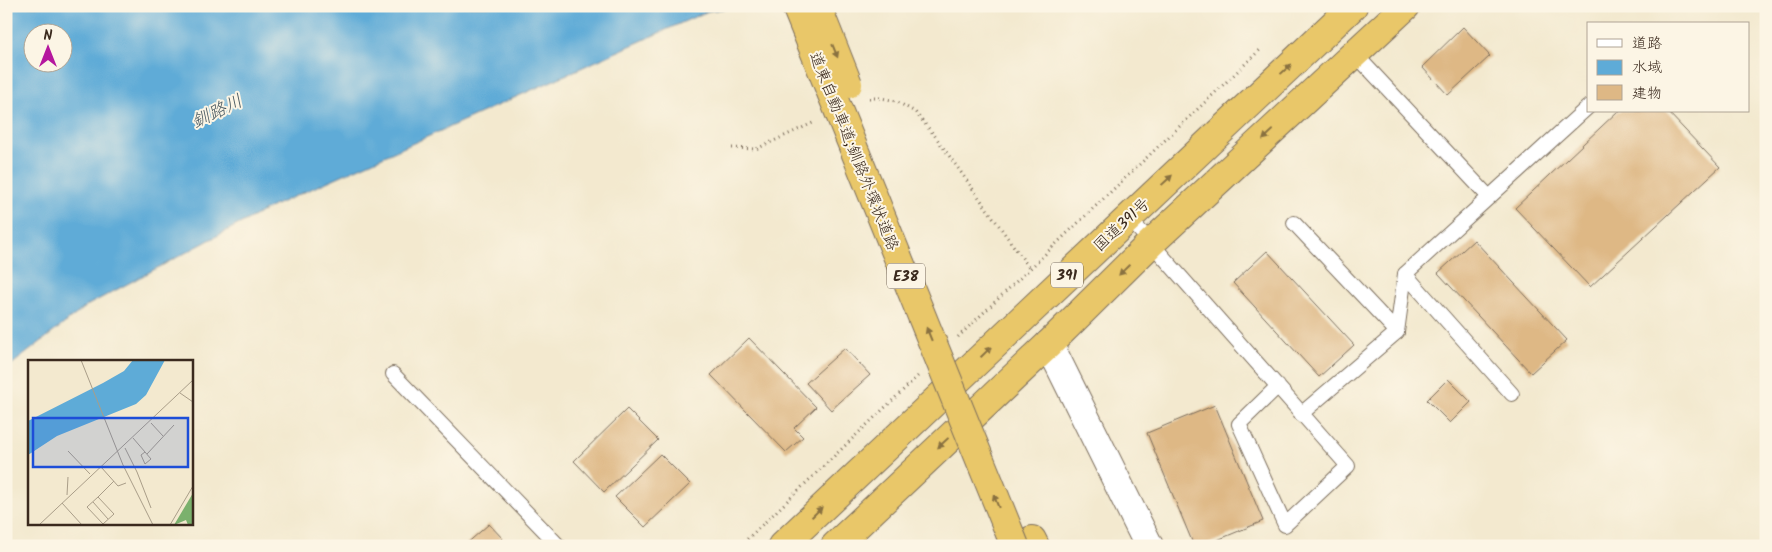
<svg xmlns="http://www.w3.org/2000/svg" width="1772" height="552" viewBox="0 0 1772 552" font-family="Kalam,'Klee One',sans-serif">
<rect width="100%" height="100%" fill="#fcf5e5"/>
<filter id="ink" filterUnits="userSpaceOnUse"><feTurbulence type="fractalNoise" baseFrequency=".02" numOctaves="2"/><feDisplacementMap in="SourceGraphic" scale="10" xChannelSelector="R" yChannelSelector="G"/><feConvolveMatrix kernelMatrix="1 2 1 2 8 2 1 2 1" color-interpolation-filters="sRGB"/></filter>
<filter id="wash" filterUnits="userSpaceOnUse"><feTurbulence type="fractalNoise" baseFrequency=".0096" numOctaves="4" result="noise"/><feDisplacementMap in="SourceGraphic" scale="20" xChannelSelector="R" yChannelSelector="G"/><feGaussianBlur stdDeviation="1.12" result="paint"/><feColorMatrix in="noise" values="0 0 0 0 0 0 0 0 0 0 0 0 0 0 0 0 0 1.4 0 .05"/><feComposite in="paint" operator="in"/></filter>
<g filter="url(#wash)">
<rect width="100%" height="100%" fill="#f3e9cf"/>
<path fill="#5eabd7" stroke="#4c6a7a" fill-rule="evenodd" d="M 6,6 L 747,6 L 708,11 L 273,206 L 88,305 L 6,369 ZM 32,32 L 62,32 L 62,62 L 32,62 Z"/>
<g id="blocks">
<g fill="#deb885">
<path d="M 1463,27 L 1490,56 L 1448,95 L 1422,67 Z"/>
<path d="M 1618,111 L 1667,111 L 1720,167 L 1590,287 L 1515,208 Z"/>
<path d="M 1474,240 L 1567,340 L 1531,373 L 1438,273 Z"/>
<path d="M 1267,251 L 1354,345 L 1319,377 L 1233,283 Z"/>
<path d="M 749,338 L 816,407 L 794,428 L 803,437 L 786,452 L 711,375 Z"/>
<path d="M 845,348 L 870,375 L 831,410 L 806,383 Z"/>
<path d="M 1448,379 L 1471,402 L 1450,423 L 1427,400 Z"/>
<path d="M 1215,405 L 1263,521 L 1203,546 L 1194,546 L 1147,433 Z"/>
<path d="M 627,409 L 658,440 L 604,492 L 574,461 Z"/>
<path d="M 660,454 L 690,484 L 645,527 L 615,497 Z"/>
<path d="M 489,524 L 503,539 L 496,546 L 464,546 Z"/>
</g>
</g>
</g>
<g filter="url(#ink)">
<use href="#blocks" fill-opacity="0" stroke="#7b6d5c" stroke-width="1"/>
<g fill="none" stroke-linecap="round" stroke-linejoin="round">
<g stroke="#7b6d5c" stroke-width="16">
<g id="service">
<path d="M 1355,54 L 1489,197"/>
<path d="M 1128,217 L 1348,466 L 1285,525 L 1239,424 L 1278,386"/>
<path d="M 1294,223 L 1397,332"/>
<path d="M 1405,274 L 1512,394"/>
<path d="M 393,374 L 559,546"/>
<path d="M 1301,414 L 1397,332 L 1405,274 L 1588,107"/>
</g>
</g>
<g stroke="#7b6d5c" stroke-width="30">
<path id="minor" d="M 1049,344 L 1149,546"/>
</g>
<g stroke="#7b6d5c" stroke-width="30">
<g id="trunk">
<path d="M 782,546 L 1353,6"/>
<path d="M 835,546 L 1049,344 L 1151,243 L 1406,6"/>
</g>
</g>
<g stroke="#7b6d5c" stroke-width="30">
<path id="motorway" d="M 1032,540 L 1035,546"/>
</g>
<g stroke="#7b6d5c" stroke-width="3" stroke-dasharray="1 4" stroke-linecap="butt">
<path d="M 869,98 L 881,98 L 896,101 L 915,112 L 935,136 L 1030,269"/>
<path d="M 732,148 L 756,149 L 815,122"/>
<path d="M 958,337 L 1262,48"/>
<path d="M 740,546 L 918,376"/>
</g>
<use href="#service" stroke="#fff" stroke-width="14"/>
<use href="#minor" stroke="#fff" stroke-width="28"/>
<use href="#trunk" stroke="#e9c769" stroke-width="28"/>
<use href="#motorway" stroke="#e9c769" stroke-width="28"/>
<g stroke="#7b6d5c" stroke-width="30" stroke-linecap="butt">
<g id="motorway-bridge">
<path d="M 796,6 L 1015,546"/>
<path d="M 817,6 L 848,84"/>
</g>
</g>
<use href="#motorway-bridge" stroke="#e9c769" stroke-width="28"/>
</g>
<defs><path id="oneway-solid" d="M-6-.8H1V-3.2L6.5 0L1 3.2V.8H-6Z" transform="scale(1.25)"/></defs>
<g fill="#897140">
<use href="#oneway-solid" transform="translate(835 51) rotate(68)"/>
<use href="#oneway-solid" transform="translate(1286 69) rotate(-43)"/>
<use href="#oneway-solid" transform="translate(1268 135) rotate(137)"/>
<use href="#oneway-solid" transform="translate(1167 180) rotate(-43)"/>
<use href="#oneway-solid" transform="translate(1124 270) rotate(136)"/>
<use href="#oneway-solid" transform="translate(929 334) rotate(-112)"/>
<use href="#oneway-solid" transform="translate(986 352) rotate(-44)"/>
<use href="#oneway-solid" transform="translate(943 443) rotate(137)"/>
<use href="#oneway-solid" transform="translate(996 501) rotate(-112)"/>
<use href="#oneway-solid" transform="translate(817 512) rotate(-44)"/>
</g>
</g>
<g text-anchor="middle" stroke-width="4" stroke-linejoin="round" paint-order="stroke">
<g fill="#fcf5e5" stroke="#75675a" stroke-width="1">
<rect x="1051" y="262.5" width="32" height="25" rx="4"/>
<rect x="887" y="263.5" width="38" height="25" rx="4"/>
</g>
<g font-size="15" font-weight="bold" fill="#3b2a1e">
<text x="1067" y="280">391</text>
<text x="906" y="281">E38</text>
</g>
<g font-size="16" fill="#3b2a1e" stroke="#fcf5e5">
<text transform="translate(855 151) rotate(68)" y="6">道東自動車道;釧路外環状道路</text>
<text transform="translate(1121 224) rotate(-43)" y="6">国道391号</text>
</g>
<g font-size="18" font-style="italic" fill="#47575f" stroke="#fcf5e5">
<text transform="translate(217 111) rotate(-26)" y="6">釧路川</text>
</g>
</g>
<g transform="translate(28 360)">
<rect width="165" height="165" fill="#f3e9cf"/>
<path d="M 165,133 L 165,165 L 160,165 L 158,160 L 146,165 Z" fill="#7bb16d"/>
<path d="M 105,0 L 137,0 L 118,35 L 108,44 L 29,76 L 0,95 L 0,61 L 75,23 L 96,11 Z" fill="#5eabd7"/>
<path fill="none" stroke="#a99d88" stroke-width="1" d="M 53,0 L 95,105 L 125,165M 152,33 L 165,42M 123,63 L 135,76M 105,78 L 123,99 L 117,104 L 113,95 L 117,92M 97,88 L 109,112M 40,91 L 62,114M 119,94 L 146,65M 73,107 L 90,126 L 98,123M 109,112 L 123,148M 39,135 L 40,117M 70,137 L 59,147 L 75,164 L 86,154 L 70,137 L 86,121M 65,142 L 80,159M 34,143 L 54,165M 11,165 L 165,20M 142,165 L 165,126"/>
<path fill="#1d4ed8" fill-opacity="0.15" stroke="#1d4ed8" stroke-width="2.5" d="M 5,58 L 160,58 L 160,107 L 5,107 Z"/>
<rect width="165" height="165" fill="none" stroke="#3b2a1e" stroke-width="2.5"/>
</g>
<rect width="1772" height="552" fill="none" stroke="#fcf5e5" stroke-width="25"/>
<rect x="1587" y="22" width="162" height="90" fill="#fcf5e5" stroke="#afa495"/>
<rect x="1597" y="39" width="25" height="8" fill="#ffffff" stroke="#afa495"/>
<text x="1632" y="48" font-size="15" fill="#3b2a1e">道路</text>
<rect x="1597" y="60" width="25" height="15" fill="#5eabd7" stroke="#afa495"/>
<text x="1632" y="72" font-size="15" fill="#3b2a1e">水域</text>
<rect x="1597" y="85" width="25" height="15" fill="#deb885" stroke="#afa495"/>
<text x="1632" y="98" font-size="15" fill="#3b2a1e">建物</text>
<g transform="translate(48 48)"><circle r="24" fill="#fcf5e5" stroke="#afa495"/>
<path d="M0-4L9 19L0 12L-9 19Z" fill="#b5179e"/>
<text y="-8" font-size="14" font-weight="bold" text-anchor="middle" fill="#3b2a1e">N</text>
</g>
</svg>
